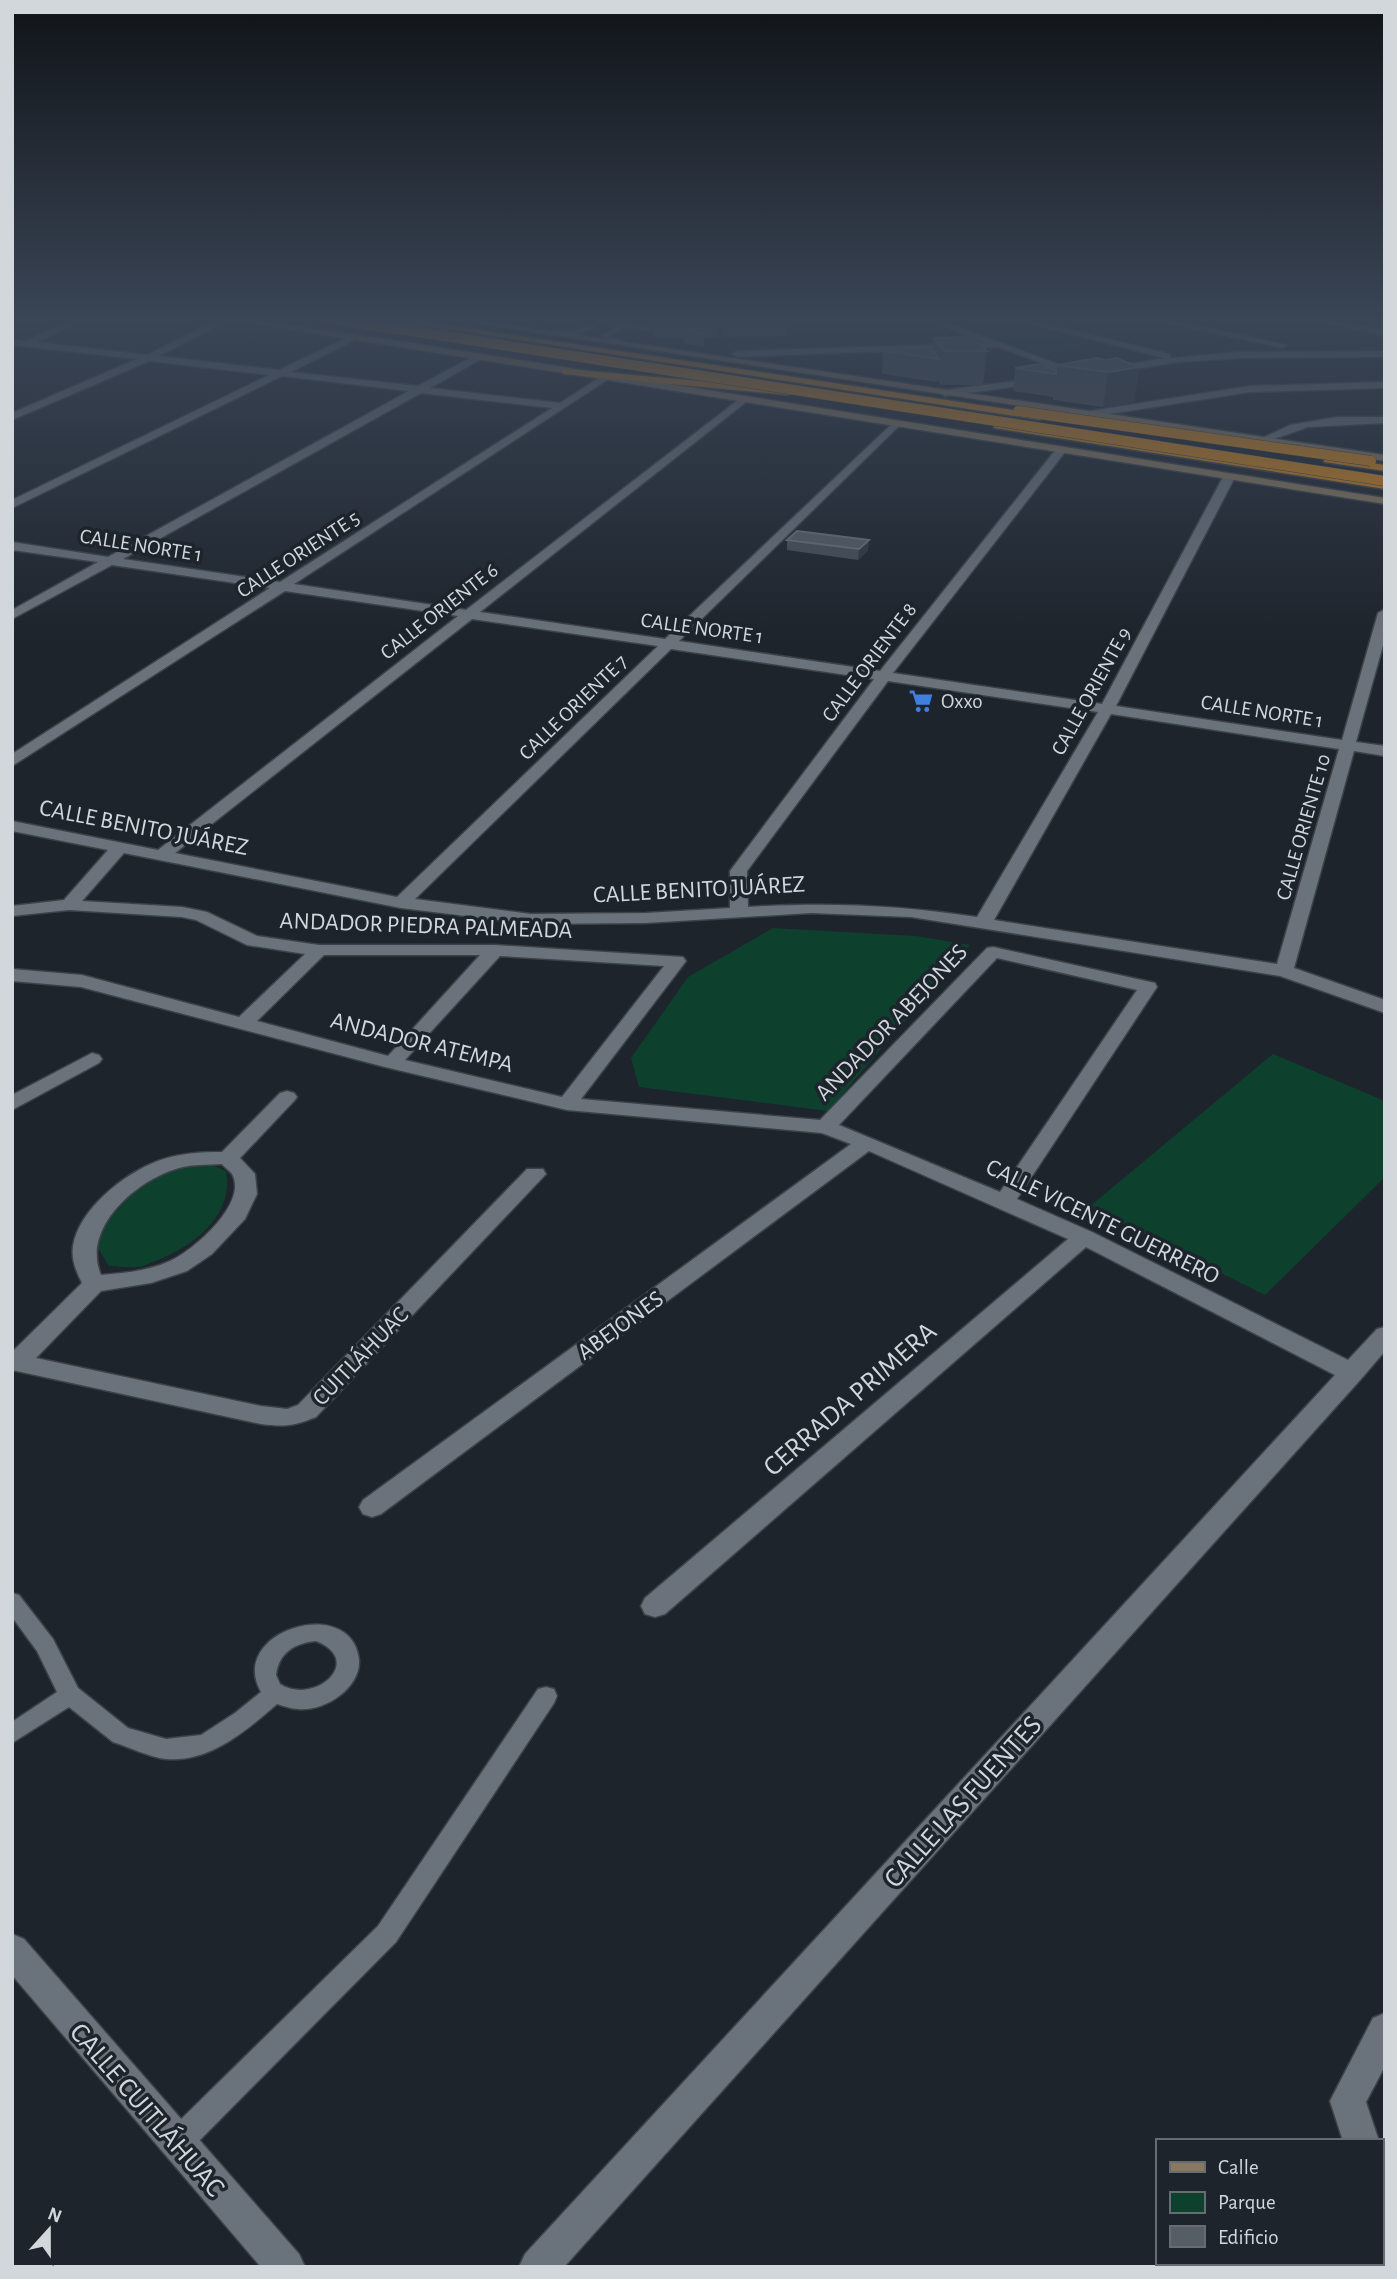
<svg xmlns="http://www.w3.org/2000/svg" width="1397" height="2279" viewBox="0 0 1397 2279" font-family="'Alegreya Sans',sans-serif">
<rect width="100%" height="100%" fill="#1d242c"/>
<g fill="#0e412d">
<path d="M 949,321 L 1007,321 L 1090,343 L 1042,355 L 960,328 Z"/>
<path d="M 773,928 L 916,936 L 970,945 L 828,1111 L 639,1087 L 631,1058 L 688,977 Z"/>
<path d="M 1273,1054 L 1385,1101 L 1385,1177 L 1265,1295 L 1089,1207 Z"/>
<path d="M 191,1164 L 210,1164 L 226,1171 C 234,1215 195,1245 158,1260 C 151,1262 144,1267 137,1267 C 128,1268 118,1266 109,1266 L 98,1248 L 103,1225 L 130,1196 L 159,1176 Z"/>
</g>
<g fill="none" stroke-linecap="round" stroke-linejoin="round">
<g stroke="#3c4248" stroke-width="3">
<g id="lane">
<path d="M 596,321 L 603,321 C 589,336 556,339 538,332 L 581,329 Z"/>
<path d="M 617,321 L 623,321 L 624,324 L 677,328 L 674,330 L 622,328 L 609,336 L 632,344 L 630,347 L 601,336 L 618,325 Z"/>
<path d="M 12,1593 L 19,1595 L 53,1639 L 78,1688 L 128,1728 L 166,1739 L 201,1735 L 235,1713 L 261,1692 C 226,1631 352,1593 359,1660 C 361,1688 324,1712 298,1709 C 292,1709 284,1706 277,1704 C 247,1730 210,1763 166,1759 C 149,1757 129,1747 113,1742 L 69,1707 L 12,1743 L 12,1722 L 57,1692 L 37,1651 L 12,1617 ZM 316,1641 C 366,1661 314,1706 280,1684 L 276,1675 C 279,1652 295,1643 316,1641 Z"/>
<path d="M 546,1687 L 554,1689 L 557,1696 L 554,1703 L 396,1942 L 187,2153 L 177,2156 L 167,2153 L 164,2143 L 167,2133 L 378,1926 L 538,1689 Z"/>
</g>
</g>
<g stroke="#3c4248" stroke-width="3">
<g id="street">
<path d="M 71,321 L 83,321 L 37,342 L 147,355 L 215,321 L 227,321 L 159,356 L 279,370 L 350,336 L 355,339 L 353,341 L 291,372 L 418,386 L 478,354 L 481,355 L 481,359 L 430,388 L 560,403 L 602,376 L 610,378 L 294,584 L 466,610 L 742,397 L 746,398 L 746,402 L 480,612 L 665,639 L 895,421 L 899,422 L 899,426 L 679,641 L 880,671 L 1057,448 L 1061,447 L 1066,450 L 1065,452 L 893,673 L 1102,704 L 1223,477 L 1229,474 L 1235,477 L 1116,706 L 1342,740 L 1378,613 L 1385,609 L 1385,638 L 1356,742 L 1385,746 L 1385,756 L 1354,751 L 1294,968 L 1385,1000 L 1385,1013 L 1280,976 L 911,917 L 811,913 L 646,923 L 531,924 L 401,908 L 124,853 L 82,901 L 182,907 L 207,912 L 257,936 L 319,945 L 495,945 L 683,957 L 686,961 L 683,965 L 581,1099 L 820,1120 L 987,948 L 993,947 L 1155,983 L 1157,987 L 1017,1199 L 1092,1232 L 1348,1360 L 1377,1329 L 1385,1327 L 1385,1351 L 1361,1379 L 564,2267 L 519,2267 L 525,2254 L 1335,1375 L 1086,1247 L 665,1614 L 655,1617 L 645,1614 L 641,1606 L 645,1598 L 1068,1239 L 869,1151 L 381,1514 L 372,1517 L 363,1514 L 359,1507 L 363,1500 L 851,1144 L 822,1133 L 567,1110 L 385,1067 L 81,987 L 12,981 L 12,969 L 82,975 L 239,1017 L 305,954 L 247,945 L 196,920 L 182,917 L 69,910 L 12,916 L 12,906 L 64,900 L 108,850 L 12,831 L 12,821 L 158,850 L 458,616 L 285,591 L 12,766 L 12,754 L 270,588 L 112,565 L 12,619 L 12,610 L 98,562 L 12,550 L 12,542 L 108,557 L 409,391 L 282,376 L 12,508 L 12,500 L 269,375 L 149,361 L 12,420 L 12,413 L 137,359 L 12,345 L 12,339 L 25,341 ZM 421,393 L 552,408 L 280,582 L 123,559 ZM 472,619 L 658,646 L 397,897 L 175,853 ZM 671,649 L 874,679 L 730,871 L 730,908 L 646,913 L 531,914 L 415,899 ZM 888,681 L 1098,712 L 977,917 C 900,905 826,902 748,907 L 747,871 ZM 1111,714 L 1339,749 L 1277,964 L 994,920 ZM 324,955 L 480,955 L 388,1056 L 257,1021 ZM 500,956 L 664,966 L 562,1097 L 405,1060 ZM 997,958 L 1137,990 L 1000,1192 L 839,1125 Z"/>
<path d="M 930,321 L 943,321 L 1087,375 L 1079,377 L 998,347 L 737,357 L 732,354 L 737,351 L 985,343 Z"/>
<path d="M 1019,321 L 1035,321 L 1170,354 L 1171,358 L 1241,352 L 1385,351 L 1385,357 L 1241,358 L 1179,362 L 1110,373 L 1105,370 L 1107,368 L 1165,358 Z"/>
<path d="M 1158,321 L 1177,321 L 1287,345 L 1282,348 Z"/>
<path d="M 1317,321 L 1337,321 L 1385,330 L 1385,336 Z"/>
<path d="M 1040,378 L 1043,379 L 1043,383 L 945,396 L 940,393 L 945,390 Z"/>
<path d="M 1385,382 L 1385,388 L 1250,392 L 1090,417 L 1085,414 L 1090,411 L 1250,386 Z"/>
<path d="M 1337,417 L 1385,417 L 1385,423 L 1308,427 L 1263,443 L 1258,440 L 1290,425 Z"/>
<path d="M 92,1053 L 99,1055 L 102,1059 L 99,1063 L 12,1110 L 12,1095 Z"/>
<path d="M 287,1091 L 294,1093 L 297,1097 L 294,1101 L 240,1158 L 255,1174 L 257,1194 L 245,1219 L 212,1254 L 187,1271 L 151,1283 L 101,1291 L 36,1358 L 261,1406 L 287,1409 L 298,1405 L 527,1169 L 543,1169 L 546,1174 L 316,1417 C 294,1426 285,1427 261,1424 L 12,1370 L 12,1352 L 82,1283 C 76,1271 71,1259 73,1246 C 79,1209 125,1173 158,1161 C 179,1153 201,1152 222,1152 L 280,1093 ZM 222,1164 C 225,1168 232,1172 233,1176 C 246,1205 193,1251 170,1261 C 148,1271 125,1273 101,1275 C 81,1228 136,1180 179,1168 C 193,1164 208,1165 222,1164 Z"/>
<path d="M 12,1934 L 24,1939 L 299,2254 L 305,2267 L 261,2267 L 12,1975 Z"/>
<path d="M 1385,2013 L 1385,2066 L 1366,2102 L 1379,2141 L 1343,2141 L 1330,2101 L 1373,2018 Z"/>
<path d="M 1381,2150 L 1385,2151 L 1385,2189 L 1381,2188 Z"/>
</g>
</g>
<g stroke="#3c4248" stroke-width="3">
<g id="secondary">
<path d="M 237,321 L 261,321 L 412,343 L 1385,498 L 1385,504 Z"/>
<path d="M 460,321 L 484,321 L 1385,455 L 1385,461 Z"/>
<path d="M 1379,321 L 1385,321 L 1385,326 Z"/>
</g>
</g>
<g stroke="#3c4248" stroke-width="3">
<g id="highway">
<path d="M 321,321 L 345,321 L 375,328 L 371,331 Z"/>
<path d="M 396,321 L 420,321 L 1040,414 L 1045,417 L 1040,420 Z"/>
<path d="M 566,369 L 788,389 L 793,392 L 788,395 L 563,374 L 563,370 Z"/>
<path d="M 998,423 L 1385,483 L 1385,489 L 994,428 L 994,424 Z"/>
<path d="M 1328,457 L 1385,465 L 1385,471 L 1324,462 L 1324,458 Z"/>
</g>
</g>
<use href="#lane" fill="#6a737b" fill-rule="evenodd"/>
<use href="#street" fill="#6a737b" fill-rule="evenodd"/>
<use href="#secondary" fill="#89785d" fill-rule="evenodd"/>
<use href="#highway" fill="#d18318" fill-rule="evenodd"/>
<g stroke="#3c4248" stroke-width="11" stroke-linecap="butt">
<g id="highway-bridge">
<path d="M 347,321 L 1385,481"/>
<path d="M 1018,411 L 1371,461"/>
</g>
</g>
<use href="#highway-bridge" stroke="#d18318" stroke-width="10"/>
</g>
<g fill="#474f57">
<path d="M 545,321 L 587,321 L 577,326 Z"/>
<path d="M 646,321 L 718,321 L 718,337 L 704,338 L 704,347 L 684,343 L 684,338 L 656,339 L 654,335 L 654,322 Z"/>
<path d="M 722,321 L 786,321 L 786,336 L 724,337 L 722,333 Z"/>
<path d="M 933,338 L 987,351 L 983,385 L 941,385 L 937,380 L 937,382 L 882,374 L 883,351 L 932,350 Z"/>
<path d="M 1105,360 L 1139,367 L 1134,402 L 1103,407 L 1053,400 L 1053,397 L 1013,391 L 1015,368 L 1056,370 L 1057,365 Z"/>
<path d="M 787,540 L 868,550 L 858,560 L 787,550 Z"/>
</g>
<g fill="#303840">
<path d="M 587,321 L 577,326 L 577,322 Z"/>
<path d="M 1139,367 L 1134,402 L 1103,407 L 1108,372 Z"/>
<path d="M 869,540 L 868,550 L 858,560 L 859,549 Z"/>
</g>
<g fill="#565e65" stroke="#6a7178" stroke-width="2">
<path d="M 684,329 L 701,329 L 704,334 L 684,331 Z"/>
<path d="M 971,337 L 987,351 L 944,351 L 933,338 Z"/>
<path d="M 930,347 L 939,359 L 883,351 Z"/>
<path d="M 1097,358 L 1105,360 L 1116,358 L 1139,367 L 1108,372 L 1057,365 Z"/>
<path d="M 1040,364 L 1056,370 L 1056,374 L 1015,368 Z"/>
<path d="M 797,531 L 869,540 L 859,549 L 787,540 Z"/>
</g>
<linearGradient id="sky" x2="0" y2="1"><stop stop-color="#101418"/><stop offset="0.5" stop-color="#3a4556"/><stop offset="1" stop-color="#3a4556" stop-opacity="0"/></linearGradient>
<rect width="1397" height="640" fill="url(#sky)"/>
<defs>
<g id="supermarket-bare" transform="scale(1.89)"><path d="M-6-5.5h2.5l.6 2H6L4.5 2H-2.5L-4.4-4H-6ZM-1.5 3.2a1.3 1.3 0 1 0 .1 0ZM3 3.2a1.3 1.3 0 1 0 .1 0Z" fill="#3f7fe0" stroke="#1d242c" stroke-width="2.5" paint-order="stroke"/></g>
</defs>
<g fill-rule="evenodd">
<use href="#supermarket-bare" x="921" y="701"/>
</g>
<g text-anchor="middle" stroke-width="7" stroke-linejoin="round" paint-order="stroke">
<g font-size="21" fill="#d2d7dc" stroke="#1d242c">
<text transform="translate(141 545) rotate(9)" y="7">CALLE NORTE 1</text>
<text transform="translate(298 554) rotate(-33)" y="7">CALLE ORIENTE 5</text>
<text transform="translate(439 611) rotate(-38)" y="7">CALLE ORIENTE 6</text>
<text transform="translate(702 628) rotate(8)" y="7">CALLE NORTE 1</text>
<text transform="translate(869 662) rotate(-53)" y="7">CALLE ORIENTE 8</text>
<text transform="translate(1091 691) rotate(-61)" y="7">CALLE ORIENTE 9</text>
<text transform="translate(573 707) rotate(-44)" y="7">CALLE ORIENTE 7</text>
<text transform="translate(1262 711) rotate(9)" y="7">CALLE NORTE 1</text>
<text transform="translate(1303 827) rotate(-74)" y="7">CALLE ORIENTE 10</text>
</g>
<g font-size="21" fill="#d2d7dc" stroke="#1d242c" text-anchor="start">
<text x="941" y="708">Oxxo</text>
</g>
<g font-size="24" fill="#d2d7dc" stroke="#1d242c">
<text transform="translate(144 827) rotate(11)" y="8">CALLE BENITO JUÁREZ</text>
<text transform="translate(699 889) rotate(-3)" y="8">CALLE BENITO JUÁREZ</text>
<text transform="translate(426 925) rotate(2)" y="8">ANDADOR PIEDRA PALMEADA</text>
<text transform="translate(891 1022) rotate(-46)" y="8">ANDADOR ABEJONES</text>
<text transform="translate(422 1042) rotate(14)" y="8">ANDADOR ATEMPA</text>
<text transform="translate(1103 1221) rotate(26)" y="8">CALLE VICENTE GUERRERO</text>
<text transform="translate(620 1325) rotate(-36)" y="8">ABEJONES</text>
<text transform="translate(360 1356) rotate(-46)" y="8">CUITLÁHUAC</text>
</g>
<g font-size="28" fill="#d2d7dc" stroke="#1d242c">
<text transform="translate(849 1398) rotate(-41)" y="10">CERRADA PRIMERA</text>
<text transform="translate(962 1801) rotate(-48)" y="10">CALLE LAS FUENTES</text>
<text transform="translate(148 2109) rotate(49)" y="10">CALLE CUITLÁHUAC</text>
</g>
</g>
<rect width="1397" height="2279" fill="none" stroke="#d2d7dc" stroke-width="28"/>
<rect x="1156" y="2139" width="228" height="126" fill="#1d242c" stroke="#656c72" stroke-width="2"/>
<rect x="1170" y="2162" width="35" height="10" fill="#89785d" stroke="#656c72" stroke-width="2"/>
<text x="1218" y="2174" font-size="21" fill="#d2d7dc">Calle</text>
<rect x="1170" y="2192" width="35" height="21" fill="#0e412d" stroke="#656c72" stroke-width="2"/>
<text x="1218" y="2209" font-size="21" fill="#d2d7dc">Parque</text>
<rect x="1170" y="2226" width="35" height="21" fill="#565e65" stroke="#656c72" stroke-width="2"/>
<text x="1218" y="2244" font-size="21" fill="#d2d7dc">Edificio</text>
<g transform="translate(49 2230) rotate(21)" stroke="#1d242c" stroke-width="5" paint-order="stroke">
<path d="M0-5L12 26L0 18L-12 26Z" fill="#d2d7dc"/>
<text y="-10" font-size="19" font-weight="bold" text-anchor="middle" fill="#d2d7dc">N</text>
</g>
</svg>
